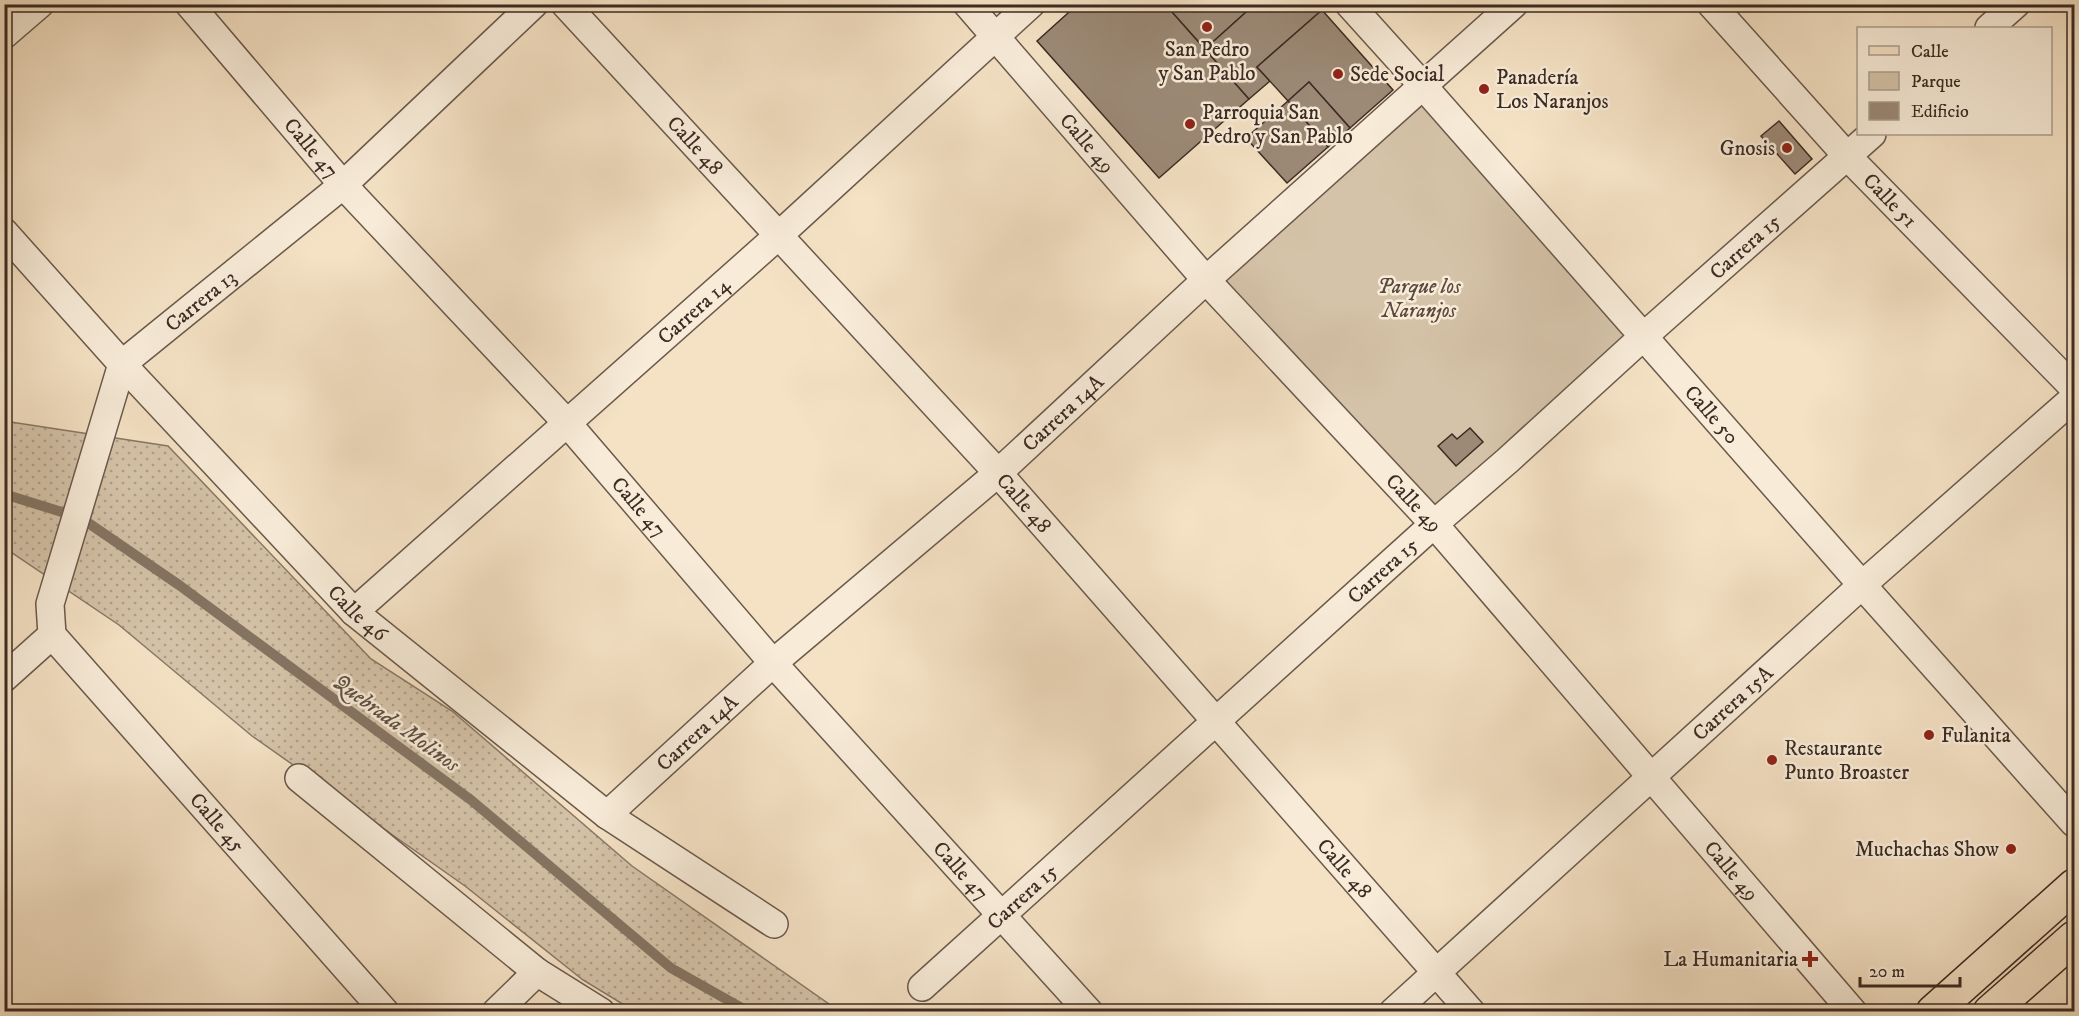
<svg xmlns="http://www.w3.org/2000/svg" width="2079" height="1016" viewBox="0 0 2079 1016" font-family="'IM FELL DW Pica',serif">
<defs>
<pattern id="grass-dots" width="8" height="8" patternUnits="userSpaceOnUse" patternTransform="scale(1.5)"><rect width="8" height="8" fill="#d5c3a9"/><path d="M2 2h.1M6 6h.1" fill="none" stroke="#ae9f89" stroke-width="1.8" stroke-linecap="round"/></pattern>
</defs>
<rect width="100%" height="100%" fill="#f5e2c5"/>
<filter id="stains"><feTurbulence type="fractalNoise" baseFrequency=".00333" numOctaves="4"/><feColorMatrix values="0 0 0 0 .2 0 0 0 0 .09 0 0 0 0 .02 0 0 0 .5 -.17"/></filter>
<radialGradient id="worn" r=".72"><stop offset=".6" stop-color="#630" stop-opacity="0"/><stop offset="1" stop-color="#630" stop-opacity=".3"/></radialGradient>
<path fill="url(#grass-dots)" stroke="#876" stroke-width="1.5" d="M 4,421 L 168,446 L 371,659 L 452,711 L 632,866 L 839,1011 L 634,1011 L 583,980 L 465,886 L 252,736 L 119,625 L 5,548 Z"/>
<path fill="#d5c3a9" stroke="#876" stroke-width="1.5" d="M 1424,87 L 1644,336 L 1434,524 L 1206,280 Z"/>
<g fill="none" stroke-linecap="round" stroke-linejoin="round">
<path stroke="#857463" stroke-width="10" d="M 4,494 L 81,518 L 179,585 L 471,800 L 671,968 L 749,1012"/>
</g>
<g fill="#9c8a77" stroke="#3b2b23" stroke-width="1.5">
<path d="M 1078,4 L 1165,4 L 1249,99 L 1159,178 L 1037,41 Z"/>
<path d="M 1165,4 L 1255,4 L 1205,49 Z"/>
<path d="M 1255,4 L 1317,4 L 1322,10 L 1257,67 L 1270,81 L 1249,99 L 1205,49 Z"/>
<path d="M 1322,10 L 1393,90 L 1350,128 L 1309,82 L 1288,101 L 1257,67 Z"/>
<path d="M 1309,82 L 1350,128 L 1328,147 L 1288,101 Z"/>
<path d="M 1288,101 L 1328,147 L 1287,183 L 1246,138 Z"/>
<path d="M 1779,121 L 1812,159 L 1795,174 L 1761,136 Z"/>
<path d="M 1470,428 L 1483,442 L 1456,466 L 1438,446 L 1452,434 L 1457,439 Z"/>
</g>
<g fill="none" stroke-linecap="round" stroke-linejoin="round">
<g stroke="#6a594c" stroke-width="30">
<g id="street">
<path id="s1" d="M 189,4 L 343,185 L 568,424 L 773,663 L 1089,1012"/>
<path id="s2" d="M 565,4 L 998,473 L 1471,1012"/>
<path id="s3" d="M 967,4 L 1206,280 L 1434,524 L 1853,1012"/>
<path id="s4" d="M 1349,4 L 1424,87 L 1862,585 L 2074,823"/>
<path id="s5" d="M 1711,4 L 1847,156 L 2074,388"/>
<path d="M 1989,28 L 2016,4"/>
<path d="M 4,35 L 40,4"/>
<path id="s6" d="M 4,232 L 122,364 L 354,612 L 607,815 L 774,924"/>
<path id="s7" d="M 354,612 L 778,236 L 1031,4"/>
<path id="s8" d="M 52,635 L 385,1012"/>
<path id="s9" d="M 4,678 L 52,635 L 50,604 L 122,364 L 343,185 L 534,4"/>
<path d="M 299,778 L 537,972 L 601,1012"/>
<path id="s10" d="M 607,815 L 773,663 L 998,473 L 1206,280 L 1514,4"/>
<path id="s11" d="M 922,987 L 1434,524 L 1507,461 L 1644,336 L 1872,134"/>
<path d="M 496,1012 L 537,972"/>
<path id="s12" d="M 1393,1012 L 1862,585 L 2074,398"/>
</g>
</g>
<g stroke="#3b2b23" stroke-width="36">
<g id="primary">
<path d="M 1933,1012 L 2074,886"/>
<path d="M 1990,1012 L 2074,938"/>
</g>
</g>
<use href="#street" stroke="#f8ecd9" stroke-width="27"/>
<use href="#primary" stroke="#f5e2c5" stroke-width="33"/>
</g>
<g fill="#8f2418" stroke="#f8ecd9" stroke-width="2">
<circle cx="1207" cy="27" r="6"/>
<circle cx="1338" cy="74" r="6"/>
<circle cx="1484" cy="89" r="6"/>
<circle cx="1190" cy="124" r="6"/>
<circle cx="1787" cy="148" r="6"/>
<circle cx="1929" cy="735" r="6"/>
<circle cx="1772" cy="760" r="6"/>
<circle cx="2011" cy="849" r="6"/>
<path d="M1807 950h6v6h6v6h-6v6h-6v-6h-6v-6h6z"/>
</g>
<g text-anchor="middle" stroke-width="5" stroke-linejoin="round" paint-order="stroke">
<g font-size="21" fill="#3b2b23" stroke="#f8ecd9" text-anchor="start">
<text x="1207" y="56" text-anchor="middle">San Pedro<tspan x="1207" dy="24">y San Pablo</tspan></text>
<text x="1350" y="81">Sede Social</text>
<text x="1496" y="84">Panadería<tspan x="1496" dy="24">Los Naranjos</tspan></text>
<text x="1202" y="119">Parroquia San<tspan x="1202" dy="24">Pedro y San Pablo</tspan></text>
<text x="1775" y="155" text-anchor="end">Gnosis</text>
<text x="1941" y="742">Fulanita</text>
<text x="1784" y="755">Restaurante<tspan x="1784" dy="24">Punto Broaster</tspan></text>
<text x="1999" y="856" text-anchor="end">Muchachas Show</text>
<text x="1798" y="966" text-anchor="end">La Humanitaria</text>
</g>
<g font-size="21" fill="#3b2b23" stroke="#f8ecd9">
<text dy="7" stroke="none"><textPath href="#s3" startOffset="184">Calle 49</textPath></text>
<text dy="7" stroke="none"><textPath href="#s2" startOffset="192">Calle 48</textPath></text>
<text dy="7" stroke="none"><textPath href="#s1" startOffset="189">Calle 47</textPath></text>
<text dy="7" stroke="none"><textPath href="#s5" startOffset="266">Calle 51</textPath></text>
<text dy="7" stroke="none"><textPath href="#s11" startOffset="1107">Carrera 15</textPath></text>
<text dy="7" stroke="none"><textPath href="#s9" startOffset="447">Carrera 13</textPath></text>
<text dy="7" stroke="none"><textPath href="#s7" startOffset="454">Carrera 14</textPath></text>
<text dy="7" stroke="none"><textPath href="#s10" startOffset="608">Carrera 14A</textPath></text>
<text dy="7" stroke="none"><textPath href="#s4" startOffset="548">Calle 50</textPath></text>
<text dy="7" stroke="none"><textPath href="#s2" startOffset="678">Calle 48</textPath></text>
<text dy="7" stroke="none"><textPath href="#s3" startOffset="670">Calle 49</textPath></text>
<text dy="7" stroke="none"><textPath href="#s1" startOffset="675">Calle 47</textPath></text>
<text dy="7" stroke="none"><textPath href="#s11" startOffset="621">Carrera 15</textPath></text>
<text dy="7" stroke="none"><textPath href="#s6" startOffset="520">Calle 46</textPath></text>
<text dy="7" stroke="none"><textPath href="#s12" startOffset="459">Carrera 15A</textPath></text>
<text dy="7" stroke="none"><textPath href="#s10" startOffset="122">Carrera 14A</textPath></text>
<text dy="7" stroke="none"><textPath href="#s8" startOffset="250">Calle 45</textPath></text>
<text dy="7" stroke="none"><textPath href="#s2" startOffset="1164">Calle 48</textPath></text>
<text dy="7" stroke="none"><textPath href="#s1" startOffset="1161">Calle 47</textPath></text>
<text dy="7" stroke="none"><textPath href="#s3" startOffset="1156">Calle 49</textPath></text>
<text dy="7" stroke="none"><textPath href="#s11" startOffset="135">Carrera 15</textPath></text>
</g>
<g font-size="21" font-style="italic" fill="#5a493e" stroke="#f8ecd9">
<text x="1419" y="293">Parque los<tspan x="1419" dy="24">Naranjos</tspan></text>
</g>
<g font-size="22" font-style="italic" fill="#604f43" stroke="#f8ecd9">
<text transform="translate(397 722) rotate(36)" y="8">Quebrada Molinos</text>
</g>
</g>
<rect width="2079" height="1016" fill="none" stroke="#f5e2c5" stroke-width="24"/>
<rect x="6" y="6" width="2067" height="1004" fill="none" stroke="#3b2b23" stroke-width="3"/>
<rect x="12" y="12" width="2055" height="992" fill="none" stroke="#3b2b23" stroke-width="1.5"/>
<rect x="1857" y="27" width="195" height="108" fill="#f8ecd9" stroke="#ac9f90" stroke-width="1.5"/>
<rect x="1869" y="46" width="30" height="9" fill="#f5e2c5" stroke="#ac9f90" stroke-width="1.5"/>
<text x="1911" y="57" font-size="18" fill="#3b2b23">Calle</text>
<rect x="1869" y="72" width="30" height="18" fill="#d5c3a9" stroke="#ac9f90" stroke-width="1.5"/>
<text x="1911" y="87" font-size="18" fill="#3b2b23">Parque</text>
<rect x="1869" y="102" width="30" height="18" fill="#9c8a77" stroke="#ac9f90" stroke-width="1.5"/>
<text x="1911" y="117" font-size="18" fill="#3b2b23">Edificio</text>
<path d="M1860 977v9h100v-9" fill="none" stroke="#3b2b23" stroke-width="3"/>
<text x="1869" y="977" font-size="18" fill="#3b2b23" stroke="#f8ecd9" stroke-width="4.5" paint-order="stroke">20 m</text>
<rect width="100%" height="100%" filter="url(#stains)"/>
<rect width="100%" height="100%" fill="url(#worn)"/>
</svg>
